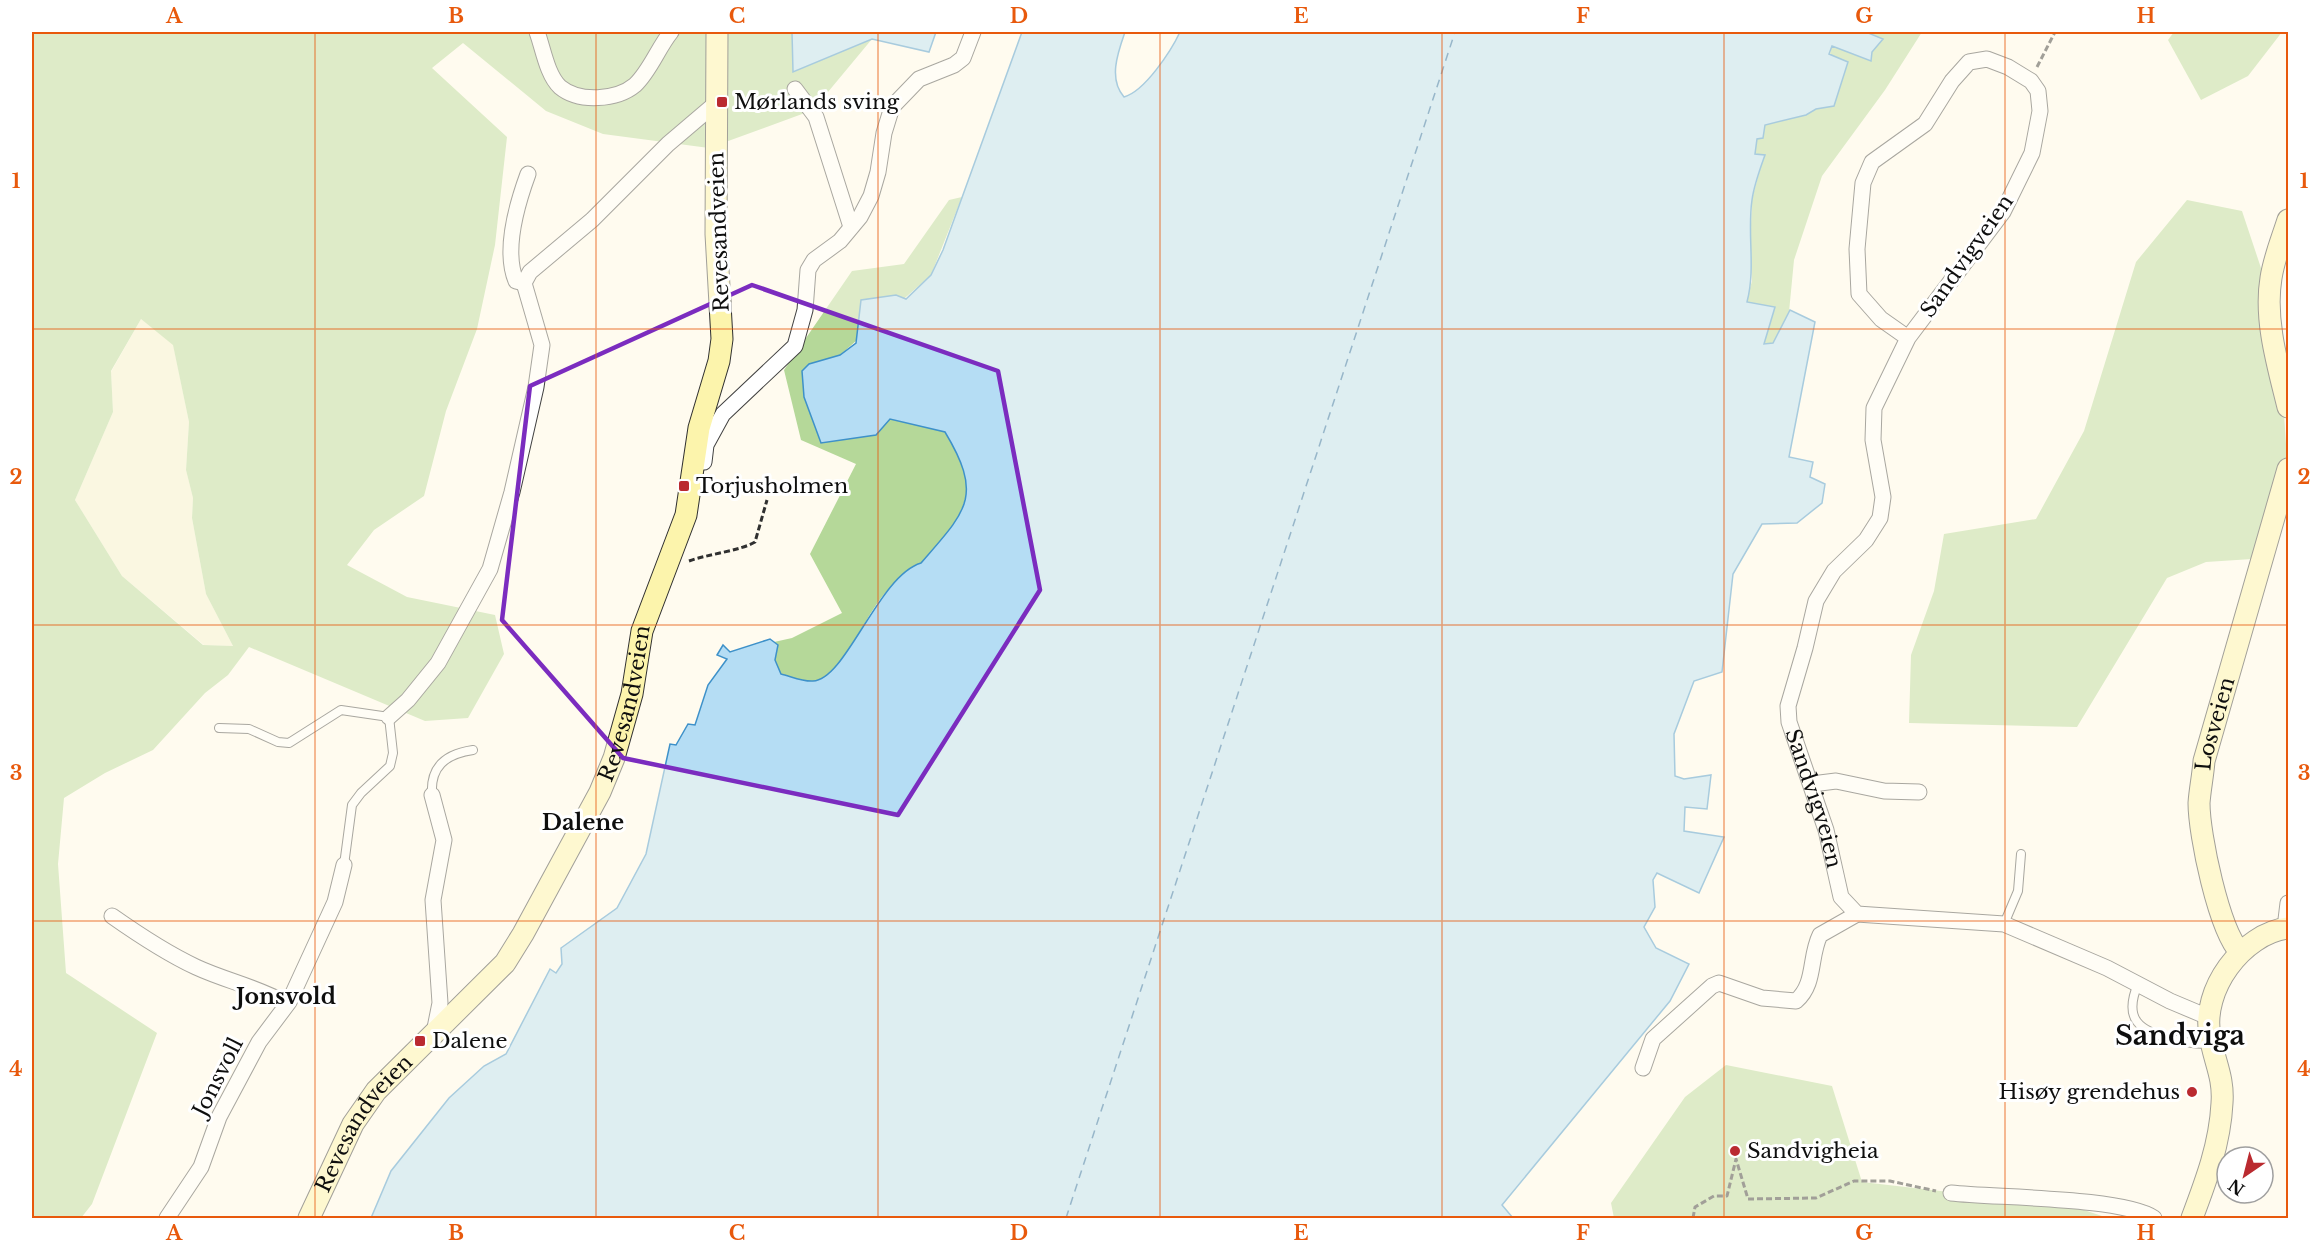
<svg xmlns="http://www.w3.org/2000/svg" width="2320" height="1250" viewBox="0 0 2320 1250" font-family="'Libre Baskerville',serif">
<rect width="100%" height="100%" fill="#fffbef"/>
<path fill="#f4f1d0" d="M 141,319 L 173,344 L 189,422 L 186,470 L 193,498 L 192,518 L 206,594 L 233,646 L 204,645 L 122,576 L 75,500 L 113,412 L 111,372 Z"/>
<g fill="#b5d899" fill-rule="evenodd">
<path d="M 32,32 L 792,32 L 793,72 L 872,39 L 813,110 L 709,148 L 603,134 L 546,111 L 463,43 L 432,68 L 507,137 L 495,245 L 477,329 L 446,411 L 424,496 L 374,530 L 347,565 L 407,597 L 495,615 L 504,654 L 468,718 L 425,721 L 249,647 L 228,675 L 205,693 L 153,750 L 105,773 L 64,798 L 58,864 L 66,973 L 157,1033 L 92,1204 L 81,1218 L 32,1218 ZM 141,319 L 173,345 L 189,422 L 186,470 L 193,498 L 192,518 L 206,594 L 233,646 L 203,645 L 122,576 L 75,500 L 113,412 L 111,371 Z"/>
<path d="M 1866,32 L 1922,32 L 1885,90 L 1822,176 L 1794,260 L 1789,312 L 1773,343 L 1764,344 L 1746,302 L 1752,281 L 1750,250 L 1752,199 L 1764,155 L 1755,154 L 1757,139 L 1763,138 L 1764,125 L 1806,115 L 1816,109 L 1832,46 L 1871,60 L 1872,52 L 1883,39 Z"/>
<path d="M 2174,32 L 2282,32 L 2248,76 L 2201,100 L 2168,40 Z"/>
<path d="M 962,197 L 931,275 L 840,355 L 809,364 L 890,419 L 945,432 C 956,450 971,472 966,495 C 960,522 939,548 918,566 C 908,574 895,582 886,592 C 864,616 849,664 821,679 C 810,685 792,677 781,674 L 775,660 L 778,645 L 774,642 L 792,638 L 842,613 L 810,554 L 856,464 L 801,440 L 784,370 L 852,271 L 904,264 L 949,200 Z"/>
<path d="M 2187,200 L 2242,211 L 2262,271 L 2281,369 L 2287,459 L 2252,559 L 2206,562 L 2167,578 L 2077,727 L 1909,723 L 1911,655 L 1934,591 L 1944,534 L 2036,519 L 2084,431 L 2136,262 Z"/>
<path d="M 1726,1065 L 1832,1086 L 1862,1182 L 2072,1206 L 2108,1218 L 1614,1218 L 1611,1203 L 1685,1097 Z"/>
</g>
<g fill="#b5ddf4" stroke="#3e91c9" stroke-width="1.5">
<path d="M 792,32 L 936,32 L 929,52 L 872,39 L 793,72 Z"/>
<path d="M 1022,32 L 1125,32 C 1118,52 1108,79 1124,97 C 1145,91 1171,51 1180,32 L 1866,32 L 1883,39 L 1872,52 L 1871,61 L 1832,46 L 1829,54 L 1848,62 L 1834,106 L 1816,109 L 1806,115 L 1765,125 L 1763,138 L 1757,139 L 1755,154 L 1765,155 C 1760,169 1754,185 1752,200 C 1747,234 1756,268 1747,302 L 1775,307 L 1764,344 L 1773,343 L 1790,310 L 1815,322 L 1789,457 L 1813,462 L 1810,477 L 1825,484 L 1822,503 L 1797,523 L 1762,524 L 1733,574 L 1722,672 L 1694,681 L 1674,734 L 1675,776 L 1684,779 L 1711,775 L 1707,809 L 1685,807 L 1684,831 L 1724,837 L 1699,893 L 1657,873 L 1653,880 L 1655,907 L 1644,927 L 1656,948 L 1689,964 L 1670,1001 L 1502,1205 L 1513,1218 L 371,1218 L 391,1171 L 449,1098 L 484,1066 L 506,1054 L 550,969 L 556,973 L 562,964 L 561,948 L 617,908 L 646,854 L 670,744 L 676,745 L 688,724 L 695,725 L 708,685 L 727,659 L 717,655 L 723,645 L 730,652 L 770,639 L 778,645 L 775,660 L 781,674 C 790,676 803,682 813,681 C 846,680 878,576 921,563 C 966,511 984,497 945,432 L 890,419 L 876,435 L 821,443 L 804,397 L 802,371 L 809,364 L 840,355 L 856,343 L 861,300 L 896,295 L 906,299 L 931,275 L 943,250 Z"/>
</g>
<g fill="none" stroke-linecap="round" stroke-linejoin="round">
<path stroke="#1a639c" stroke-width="1.5" stroke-dasharray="8 6" stroke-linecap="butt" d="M 1066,1218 L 1455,32"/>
<g stroke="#414141" stroke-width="10">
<g id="lane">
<path d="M 219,728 L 249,729 L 278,742 L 289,743 L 341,710 L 389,717 L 393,753 L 390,766 L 361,793 L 352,805 L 344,865"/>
<path d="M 432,795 C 430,767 445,754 473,750"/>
<path d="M 2004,924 L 2018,891 L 2021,854"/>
<path d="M 2138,984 C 2123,1019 2139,1031 2172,1039 C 2185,1042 2196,1045 2209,1043"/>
</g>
</g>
<g stroke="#414141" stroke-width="17">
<g id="street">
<path d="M 537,32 C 543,48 547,75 560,87 C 579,103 617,100 635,85 C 650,71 658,48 671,32"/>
<path d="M 795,89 L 816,117 L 851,227"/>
<path d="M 524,283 L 516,281 C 503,250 517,204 528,174"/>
<path id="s1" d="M 1908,338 L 1881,319 L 1859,294 L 1857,249 L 1863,183 L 1872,162 L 1925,124 L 1952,81 L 1969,62 L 1987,59 L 2008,67 L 2031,81 L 2038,91 L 2040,111 L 2032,153 L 2003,212 L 1908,338 L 1874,408 L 1873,440 L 1883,497 L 1880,518 L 1866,540 L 1834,571 L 1816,601 L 1805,648 L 1788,706 L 1789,722 L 1826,830 L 1841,897 L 1857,914 L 2004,924 L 2107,968 L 2170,1001 L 2208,1017"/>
<path d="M 704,462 L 706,445 L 723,414 L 795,346 L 805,310 L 808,270 L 814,260 L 840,241 L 860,217 L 871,196 L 878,172 L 884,133 L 892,107 L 919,79 L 954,65 L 963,58 L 973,32"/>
<path d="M 389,717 L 408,700 L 438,663 L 490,569 L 512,492 L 536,387 L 542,345 L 524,283 L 530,272 L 592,220 L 668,144 L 715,104"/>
<path d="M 1812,784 L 1836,781 L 1884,791 L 1919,792"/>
<path d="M 432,795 L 444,840 L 433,900 L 440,1003 L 434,1033"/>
<path d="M 112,916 C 139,935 166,953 196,967 C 226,981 258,987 287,1004"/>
<path d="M 2285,928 L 2288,903"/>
<path d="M 1643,1068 L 1653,1039 L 1712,986 L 1719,983 L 1762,998 L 1796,1001 C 1816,984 1809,957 1820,935 L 1857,914"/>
<path d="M 1951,1193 C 1996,1198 2122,1197 2154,1218"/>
<path d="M 167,1218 L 201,1167 L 219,1117 L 259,1042 L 289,1002 L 335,902 L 344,865"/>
</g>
</g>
<g stroke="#303030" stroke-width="23">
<g id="secondary">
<path d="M 2288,220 C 2282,239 2274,258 2271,278 C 2264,320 2278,366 2288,407"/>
<path id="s2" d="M 2240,952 C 2219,930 2199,835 2199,803 C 2200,789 2203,775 2204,761 L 2288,469"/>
<path id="s3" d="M 309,1218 L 353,1124 L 376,1091 L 505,963 L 523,934 L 600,792 L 614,758 L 632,694 L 642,631 L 686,515 L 699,428 L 719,361 L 722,339 L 716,234 L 717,32"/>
<path d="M 2192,1218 C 2206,1181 2220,1144 2222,1103 C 2224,1077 2214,1061 2210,1036 C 2201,990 2242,934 2288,928"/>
</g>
</g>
<g stroke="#303030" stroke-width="3" stroke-dasharray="6 3" stroke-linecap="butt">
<path d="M 2037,67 L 2055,32"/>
<path d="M 689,561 C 708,554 740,551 755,542 L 767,500"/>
<path d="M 1693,1218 L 1695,1207 L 1714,1196 L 1727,1196 L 1736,1159 L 1748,1199 L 1816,1198 L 1854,1181 L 1890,1181 L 1936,1191"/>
</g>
<use href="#lane" stroke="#fff" stroke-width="8"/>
<use href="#street" stroke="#fff" stroke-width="15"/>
<use href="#secondary" stroke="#fcf4ac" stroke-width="21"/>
</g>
<path d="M0 0H2320V1250H0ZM 752,285 L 998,371 L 1040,590 L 898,815 L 623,758 L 502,620 L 530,386 Z" fill="#fffbef" fill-opacity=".55" fill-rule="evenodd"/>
<path fill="none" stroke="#7b2cbf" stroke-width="4.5" stroke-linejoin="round" d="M 752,285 L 998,371 L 1040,590 L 898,815 L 623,758 L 502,620 L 530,386 Z"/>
<path fill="none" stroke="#e8590c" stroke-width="1.5" stroke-opacity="0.55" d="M 315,32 L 315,1218M 596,32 L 596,1218M 878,32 L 878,1218M 1160,32 L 1160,1218M 1442,32 L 1442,1218M 1724,32 L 1724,1218M 2005,32 L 2005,1218M 32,329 L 2288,329M 32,625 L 2288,625M 32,921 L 2288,921"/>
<g fill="#ba2a30" stroke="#fff" stroke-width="2">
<rect x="716" y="96" width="12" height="12" rx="3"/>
<rect x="678" y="480" width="12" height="12" rx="3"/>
<rect x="414" y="1035" width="12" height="12" rx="3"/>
<circle cx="2192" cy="1092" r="6"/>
<circle cx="1735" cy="1151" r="6"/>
</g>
<g text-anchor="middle" stroke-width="6" stroke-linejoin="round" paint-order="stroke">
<g font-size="21" fill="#0e0e0e" stroke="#fff" text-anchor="start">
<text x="734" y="109">Mørlands sving</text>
<text x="696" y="493">Torjusholmen</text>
<text x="432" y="1048">Dalene</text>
<text x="2180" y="1099" text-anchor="end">Hisøy grendehus</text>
<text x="1747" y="1158">Sandvigheia</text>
</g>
<g font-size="21" fill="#0e0e0e" stroke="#fff">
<text transform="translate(719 232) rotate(-92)" y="7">Revesandveien</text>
<text transform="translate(1967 256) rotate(-55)" y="7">Sandvigveien</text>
<text dy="7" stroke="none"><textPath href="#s3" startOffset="614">Revesandveien</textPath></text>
<text dy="7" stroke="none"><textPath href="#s2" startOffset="237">Losveien</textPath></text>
<text dy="7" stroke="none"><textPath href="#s1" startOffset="1208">Sandvigveien</textPath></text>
<text transform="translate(218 1077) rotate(-63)" y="7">Jonsvoll</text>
<text dy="7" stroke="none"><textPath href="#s3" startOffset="110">Revesandveien</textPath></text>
</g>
<g font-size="22" font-weight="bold" fill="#0e0e0e" stroke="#fff">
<text x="583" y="830">Dalene</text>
<text x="286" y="1004">Jonsvold</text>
</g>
<g font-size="27" font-weight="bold" fill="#0e0e0e" stroke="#fff">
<text x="2180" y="1045">Sandviga</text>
</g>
</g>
<rect width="2320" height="1250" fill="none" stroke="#ffffff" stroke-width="66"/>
<g transform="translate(2245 1175) rotate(215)"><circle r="28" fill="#ffffff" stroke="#9f9f9f" stroke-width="1.5"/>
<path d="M0-4.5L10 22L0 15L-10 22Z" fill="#ba2a30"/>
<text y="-9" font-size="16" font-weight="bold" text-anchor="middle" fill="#0e0e0e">N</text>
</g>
<rect x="33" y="33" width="2254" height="1184" fill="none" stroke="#e8590c" stroke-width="2"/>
<g font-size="20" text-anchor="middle" font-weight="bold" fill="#e8590c">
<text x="174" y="23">A</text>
<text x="456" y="23">B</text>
<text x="737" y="23">C</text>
<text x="1019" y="23">D</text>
<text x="1301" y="23">E</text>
<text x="1583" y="23">F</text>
<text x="1864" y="23">G</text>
<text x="2146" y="23">H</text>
<text x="16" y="188">1</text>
<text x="2304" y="188">1</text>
<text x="16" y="484">2</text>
<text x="2304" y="484">2</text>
<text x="16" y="780">3</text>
<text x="2304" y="780">3</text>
<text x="16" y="1076">4</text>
<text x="2304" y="1076">4</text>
<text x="174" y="1240">A</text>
<text x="456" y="1240">B</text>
<text x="737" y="1240">C</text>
<text x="1019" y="1240">D</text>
<text x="1301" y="1240">E</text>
<text x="1583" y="1240">F</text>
<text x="1864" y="1240">G</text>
<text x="2146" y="1240">H</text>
</g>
</svg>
